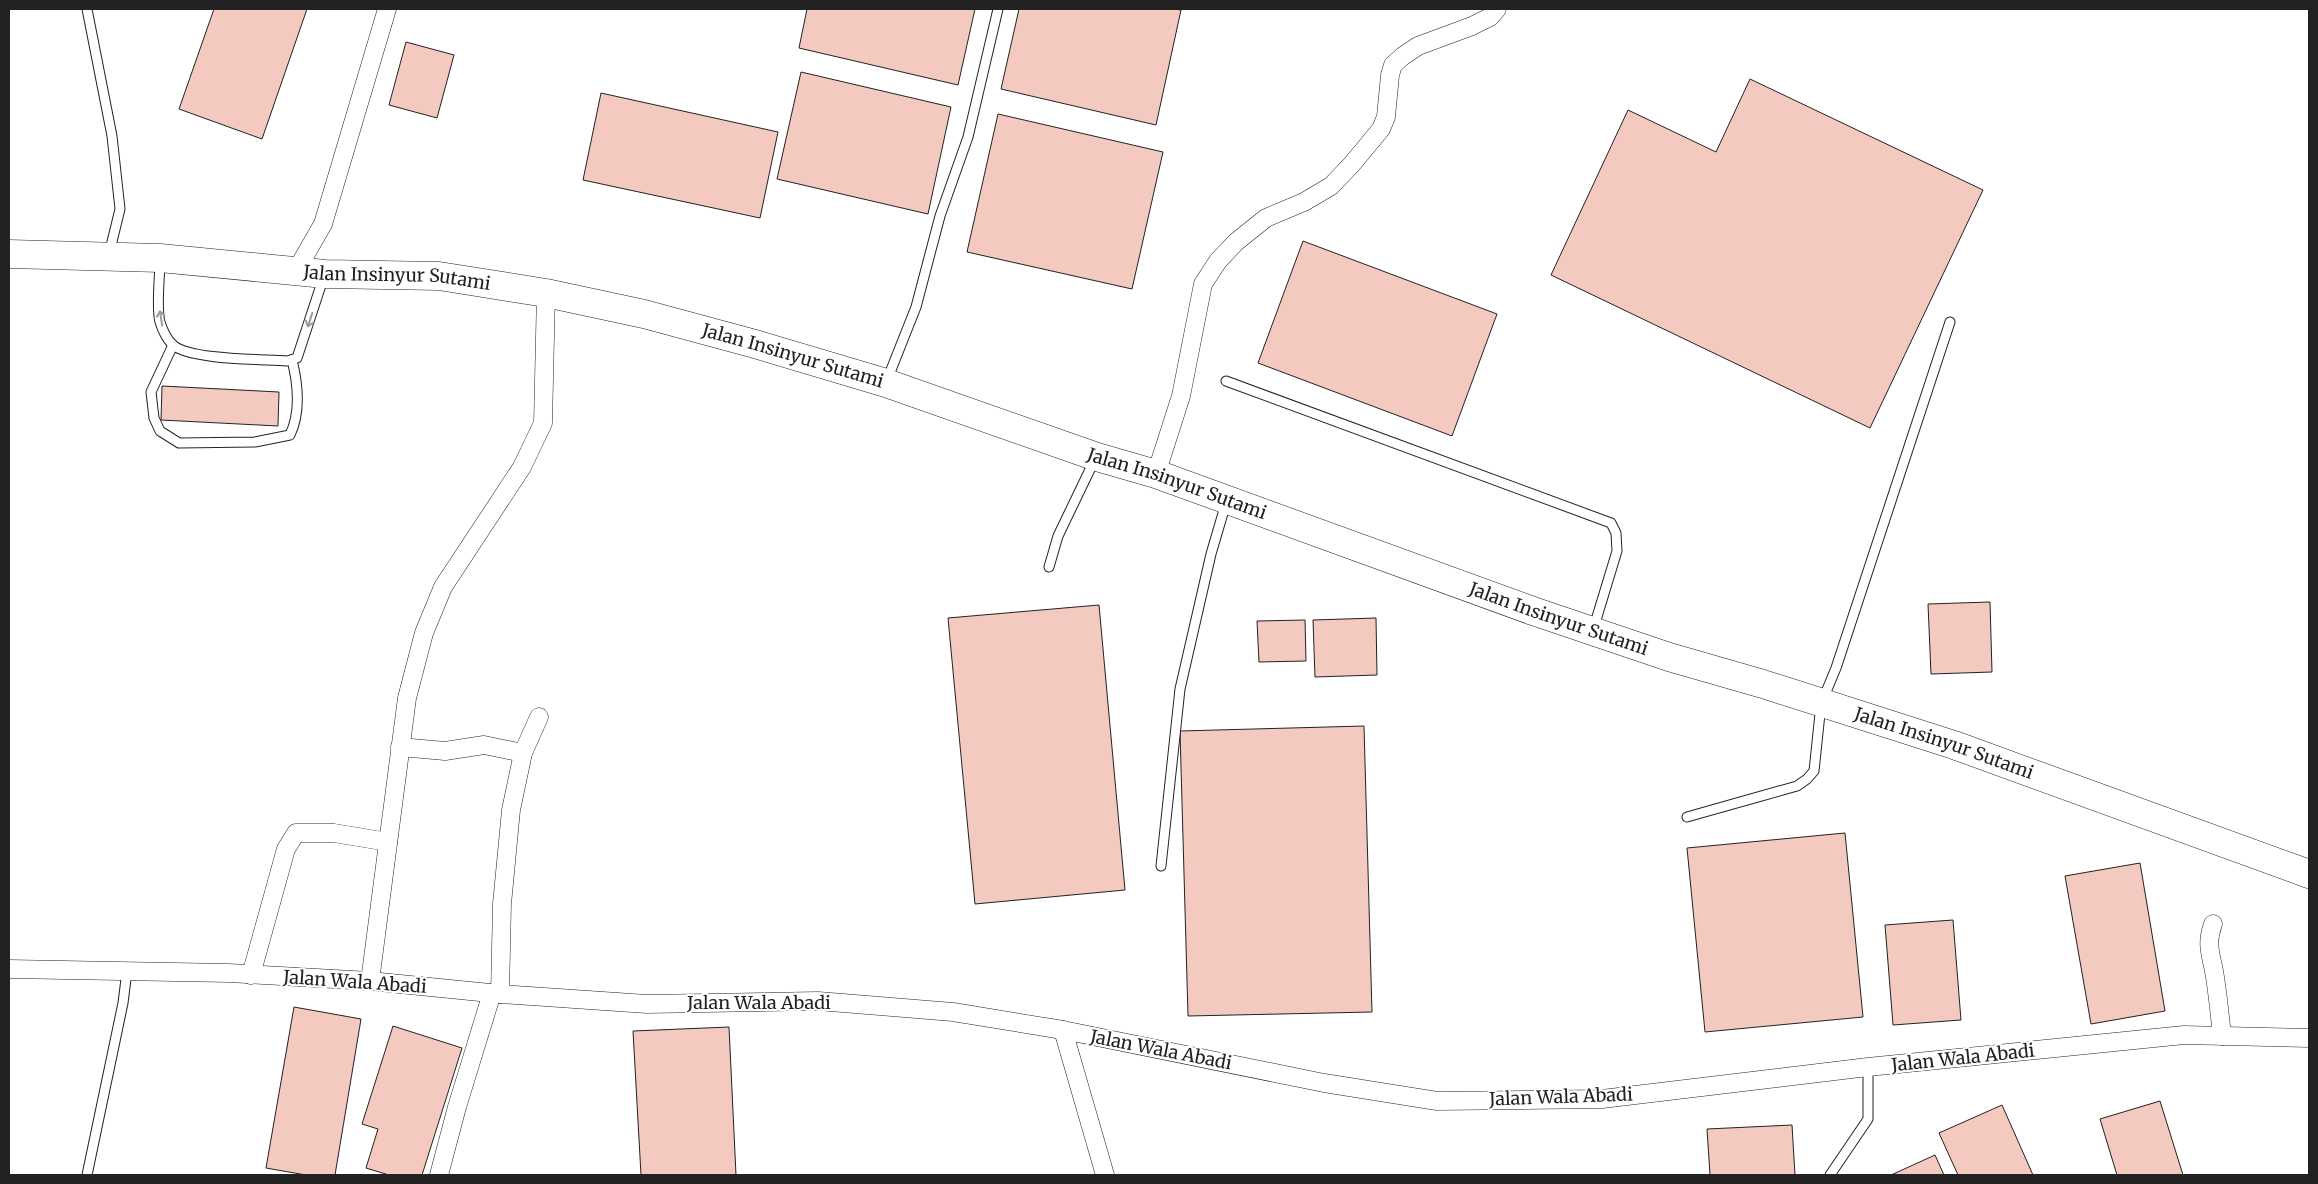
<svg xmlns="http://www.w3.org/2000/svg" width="2318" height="1184" viewBox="0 0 2318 1184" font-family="Merriweather,serif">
<rect width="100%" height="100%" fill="#fff"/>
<g fill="#f3c9c0" stroke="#222">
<path d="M 214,9 L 307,9 L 262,139 L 179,109 Z"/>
<path d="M 807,9 L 975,9 L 958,85 L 799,48 Z"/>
<path d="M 1019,9 L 1174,9 L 1181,10 L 1156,125 L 1001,89 Z"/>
<path d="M 406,42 L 454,55 L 437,118 L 389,105 Z"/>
<path d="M 801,72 L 951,107 L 928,214 L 777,179 Z"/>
<path d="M 1750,79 L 1983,190 L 1870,428 L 1551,275 L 1628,110 L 1716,152 Z"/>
<path d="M 601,93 L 778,132 L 760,218 L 583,180 Z"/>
<path d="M 998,114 L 1163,152 L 1132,289 L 967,252 Z"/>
<path d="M 1303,241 L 1497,314 L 1452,436 L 1258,363 Z"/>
<path d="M 162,386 L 279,392 L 278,426 L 161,420 Z"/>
<path d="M 1990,602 L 1992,672 L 1931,674 L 1928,604 Z"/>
<path d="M 1099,605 L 1125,890 L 975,904 L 948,618 Z"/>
<path d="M 1376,618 L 1377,675 L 1315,677 L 1313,620 Z"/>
<path d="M 1305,620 L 1306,661 L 1259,662 L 1257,621 Z"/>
<path d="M 1364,726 L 1372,1012 L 1188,1016 L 1180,731 Z"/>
<path d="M 1845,833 L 1863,1017 L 1705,1032 L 1687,848 Z"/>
<path d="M 2140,863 L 2165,1011 L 2091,1024 L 2065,876 Z"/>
<path d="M 1953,920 L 1961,1020 L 1893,1025 L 1885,925 Z"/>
<path d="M 294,1007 L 361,1019 L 335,1175 L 306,1175 L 266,1168 Z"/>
<path d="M 393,1026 L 462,1048 L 422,1175 L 389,1175 L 366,1168 L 378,1129 L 362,1124 Z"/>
<path d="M 729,1027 L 736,1175 L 641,1175 L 633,1031 Z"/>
<path d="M 2160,1101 L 2183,1175 L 2117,1175 L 2100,1119 Z"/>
<path d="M 2002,1105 L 2033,1175 L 1958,1175 L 1939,1133 Z"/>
<path d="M 1792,1125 L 1795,1175 L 1710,1175 L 1707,1129 Z"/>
<path d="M 1935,1155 L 1944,1175 L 1891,1175 Z"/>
</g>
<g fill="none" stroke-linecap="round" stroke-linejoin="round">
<g stroke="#222" stroke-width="11">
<g id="service">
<path d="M 87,9 L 112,136 L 120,209 L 109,254"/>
<path d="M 160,260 C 160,275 156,309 160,322 C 162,329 167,340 173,345 C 190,360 263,359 287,361 L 297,358 L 324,276"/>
<path d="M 173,345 L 151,392 L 154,418 L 160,431 L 179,443 L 255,442 L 290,435 C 301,412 298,384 292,360"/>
<path d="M 887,380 L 916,307 L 940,216 L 968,137 L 998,9"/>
<path d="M 1226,381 L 1611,523 L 1616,533 L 1617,551 L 1593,630"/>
<path d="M 1049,567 L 1058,536 L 1095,459"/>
<path d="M 1687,817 L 1797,786 L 1807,779 L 1814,771 L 1821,704 L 1836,668 L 1950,322"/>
<path d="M 1161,866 L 1180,689 L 1211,554 L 1226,503"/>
<path d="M 87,1175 L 123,1003 L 127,971"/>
<path d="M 1830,1175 L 1868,1119 L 1868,1067"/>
</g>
</g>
<g stroke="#222" stroke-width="19">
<g id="minor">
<path d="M 296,271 L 323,224 L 387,9"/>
<path d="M 1156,474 L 1181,396 L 1203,284 L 1218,261 L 1236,242 L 1266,218 L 1304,202 L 1331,186 L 1352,164 L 1381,129 L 1386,117 L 1390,75 L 1393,65 L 1403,56 L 1418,46 L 1472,26 L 1490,17 L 1497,9"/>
<path d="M 400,747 L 445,751 L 484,745 L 523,753"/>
<path d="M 2213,924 C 2205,946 2212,956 2215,977 C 2218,997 2220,1016 2222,1036"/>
<path d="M 9,969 L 229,973 L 370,981 L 500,994 L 647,1004 L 818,1001 L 953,1012 L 1063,1030 L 1324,1083 L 1437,1101 L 1602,1099 L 1868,1067 L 2184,1035 L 2309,1038"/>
<path d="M 251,975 L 286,849 L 296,833 L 334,833 L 388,842"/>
<path d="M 370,981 L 407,698 L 424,633 L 443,587 L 522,467 L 543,423 L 546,293"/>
<path d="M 500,994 L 502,904 L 511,810 L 523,753 L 539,717"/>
<path d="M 1063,1030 L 1105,1175"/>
<path d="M 439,1175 L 457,1107 L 492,993"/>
</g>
</g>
<g stroke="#222" stroke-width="29">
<g id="trunk">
<path id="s1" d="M 9,254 L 160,258 L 325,274 L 439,276 L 546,293 L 644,314 L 755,344 L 886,383 L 1097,457 L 1156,474 L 1533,611 L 1669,657 L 1763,684 L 1954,745 L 2309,874"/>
</g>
</g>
<use href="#service" stroke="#fff" stroke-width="9"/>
<use href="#minor" stroke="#fff" stroke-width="18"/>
<use href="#trunk" stroke="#fff" stroke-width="28"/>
</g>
<defs><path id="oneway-shaft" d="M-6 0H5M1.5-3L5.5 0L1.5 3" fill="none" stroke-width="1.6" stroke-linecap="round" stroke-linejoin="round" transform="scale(1.25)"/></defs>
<g stroke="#9c9c9c">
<use href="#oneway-shaft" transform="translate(161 318) rotate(-99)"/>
<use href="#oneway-shaft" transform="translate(310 320) rotate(108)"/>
</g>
<g text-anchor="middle" stroke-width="4" stroke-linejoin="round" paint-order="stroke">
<g font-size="18" fill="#222" stroke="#fff">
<text dy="6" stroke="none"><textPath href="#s1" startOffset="389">Jalan Insinyur Sutami</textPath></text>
<text dy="6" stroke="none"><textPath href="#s1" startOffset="794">Jalan Insinyur Sutami</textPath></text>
<text dy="6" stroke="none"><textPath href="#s1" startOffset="1199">Jalan Insinyur Sutami</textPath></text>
<text dy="6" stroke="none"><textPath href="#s1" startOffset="1604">Jalan Insinyur Sutami</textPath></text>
<text dy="6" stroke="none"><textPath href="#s1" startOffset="2009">Jalan Insinyur Sutami</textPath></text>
<text transform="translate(355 982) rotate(4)" y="6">Jalan Wala Abadi</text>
<text x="759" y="1009">Jalan Wala Abadi</text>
<text transform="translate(1161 1050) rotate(11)" y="6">Jalan Wala Abadi</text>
<text transform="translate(1963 1058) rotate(-6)" y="6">Jalan Wala Abadi</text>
<text transform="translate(1561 1097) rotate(-2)" y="6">Jalan Wala Abadi</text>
</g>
</g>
<rect width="2318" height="1184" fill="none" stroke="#222222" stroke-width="20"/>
</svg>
